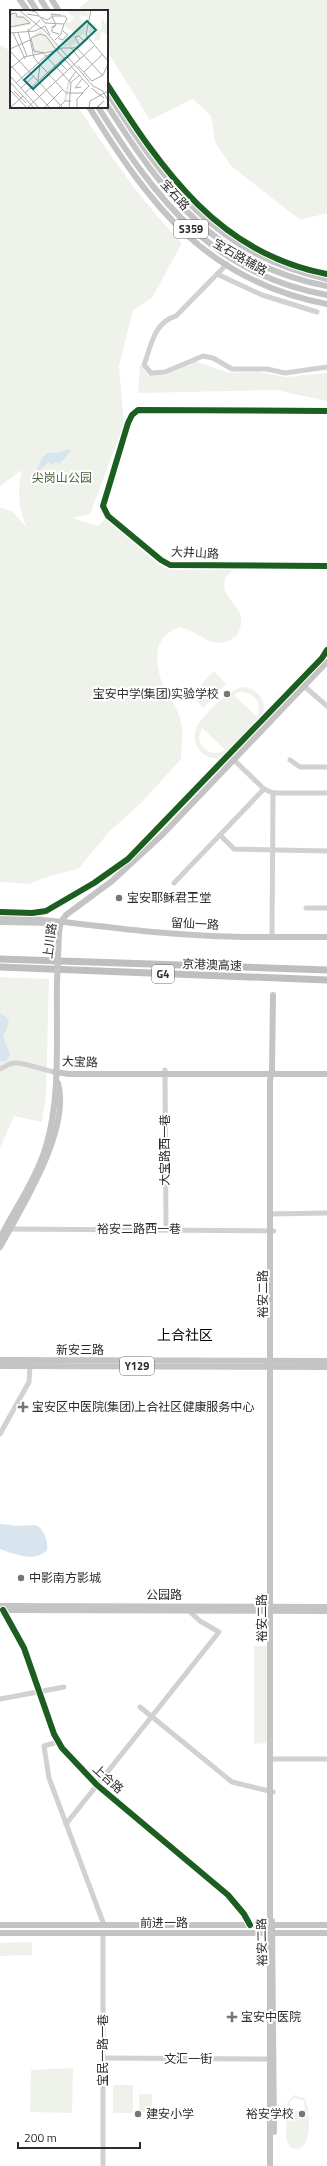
<svg xmlns="http://www.w3.org/2000/svg" width="327" height="2166" viewBox="0 0 327 2166" font-family="'Titillium Web','Noto Sans SC',sans-serif">
<rect width="100%" height="100%" fill="#fff"/>
<g fill="#eef2eb" fill-rule="evenodd">
<path d="M 89,0 L 327,0 L 327,213 L 300,220 L 231,166 L 215,142 L 211,116 L 193,99 L 150,120 L 107,51 L 107,11 L 83,11 L 80,7 Z"/>
<path d="M 0,45 L 11,51 L 11,107 L 78,107 C 111,156 140,200 182,243 L 152,298 L 133,310 L 119,366 L 124,424 L 90,514 L 72,518 L 98,526 L 105,519 L 158,564 L 168,569 L 176,570 L 233,570 L 225,578 L 224,588 C 231,608 250,610 237,635 C 215,654 202,633 180,627 C 155,635 154,657 161,680 C 166,694 178,707 181,722 C 184,733 181,747 181,759 L 143,801 L 109,832 L 78,869 L 53,875 L 29,884 L 0,882 L 0,507 L 13,512 L 27,528 C 18,508 17,491 22,470 L 0,486 Z"/>
<path d="M 195,361 L 229,373 L 258,372 L 286,377 L 327,373 L 327,401 L 276,390 L 138,393 L 140,365 L 148,375 L 166,375 Z"/>
<path d="M 214,671 L 226,684 L 219,691 L 206,679 Z"/>
<path d="M 206,679 L 219,692 L 212,699 L 199,687 Z"/>
<path d="M 242,687 C 258,688 269,702 262,717 C 257,728 229,757 217,758 C 211,759 205,756 201,752 C 195,746 193,737 196,729 C 200,717 230,689 242,687 ZM 239,692 C 254,691 263,704 257,717 L 234,695 ZM 202,728 L 225,750 C 213,757 201,751 199,737 Z"/>
<path d="M 198,688 L 211,700 L 203,708 L 191,695 Z"/>
<path d="M 0,977 L 49,979 L 46,1096 L 42,1122 L 14,1116 L 0,1148 Z"/>
<path d="M 254,1646 L 267,1646 L 268,1743 L 254,1744 Z"/>
<path d="M 32,1942 L 32,1955 L 0,1956 L 0,1943 Z"/>
<path d="M 73,2068 L 72,2113 L 30,2112 L 31,2070 Z"/>
<rect x="113" y="2085" width="20" height="28"/>
<rect x="139" y="2094" width="13" height="18"/>
<path d="M 294,2095 L 304,2098 C 311,2106 314,2157 291,2148 L 286,2139 L 287,2103 ZM 295,2098 L 304,2101 L 305,2111 L 289,2111 L 290,2102 Z"/>
</g>
<g fill="#d8e4ee">
<path d="M 68,449 L 71,451 L 59,464 L 56,462 L 53,465 L 49,462 L 35,474 L 42,458 L 47,453 L 60,452 Z"/>
<path d="M 0,1013 L 6,1017 L 9,1022 L 3,1037 L 10,1054 L 8,1059 L 3,1062 L 0,1061 Z"/>
<path d="M 0,1524 L 12,1525 L 13,1526 C 20,1526 27,1525 33,1525 C 43,1525 49,1542 47,1550 C 35,1563 14,1554 0,1549 Z"/>
</g>
<g fill="none" stroke-linecap="round" stroke-linejoin="round">
<g stroke="#d1d1d1" stroke-width="5">
<path d="M 227,264 L 176,316 C 154,322 151,346 144,365 L 151,373 L 165,372 L 203,356 L 213,358 L 232,369 L 267,369 L 285,373 L 327,367"/>
<path d="M 217,274 L 262,295 L 317,312"/>
<path d="M 327,411 L 138,410 L 132,415 L 128,423 L 103,506 L 108,516 L 161,560 L 170,565 L 327,566"/>
<path d="M 304,686 L 327,706"/>
<path d="M 233,759 L 264,789 L 273,793 L 327,793"/>
<path d="M 290,760 L 300,767 L 327,767"/>
<path d="M 220,835 L 234,849 L 327,851"/>
<path d="M 174,883 L 264,789"/>
<path d="M 306,908 L 327,908"/>
<path d="M 272,937 L 273,793"/>
<path d="M 0,1069 C 5,1067 9,1063 15,1063 C 28,1063 42,1070 55,1072"/>
<path d="M 165,1070 L 166,1229"/>
<path d="M 270,1214 L 327,1213"/>
<path d="M 7,1229 L 274,1231"/>
<path d="M 0,1434 L 29,1382 L 30,1366"/>
<path d="M 3,1610 L 24,1648 L 54,1734 L 62,1748 L 97,1785 L 228,1895 L 244,1914 L 250,1925"/>
<path d="M 0,1699 L 64,1687"/>
<path d="M 140,1707 L 232,1782 L 273,1792"/>
<path d="M 58,1742 L 44,1746 L 49,1778 L 104,1925"/>
<path d="M 273,1759 L 327,1759"/>
<path d="M 66,1824 L 219,1632 L 200,1621 L 189,1611"/>
<path d="M 103,2058 L 273,2059"/>
<path d="M 103,2166 L 103,1934"/>
</g>
<g stroke="#c4c4c4" stroke-width="6">
<path d="M 20,0 L 28,11"/>
<path d="M 30,0 L 37,11"/>
<path d="M 41,0 L 48,11"/>
<path d="M 52,0 L 59,11"/>
<path d="M 107,92 C 165,183 215,255 327,279"/>
<path d="M 107,105 C 163,193 217,266 327,286"/>
<path d="M 89,107 C 150,205 206,281 327,304"/>
<path d="M 98,107 C 157,200 212,274 327,295"/>
<path d="M 0,917 C 56,919 111,929 166,933 C 220,938 273,937 327,937"/>
<path d="M 0,922 L 54,923"/>
<path d="M 59,932 L 61,922 L 66,915 L 112,881 L 163,834 L 327,662"/>
<path d="M 55,1072 L 69,1074 L 327,1074"/>
<path d="M 0,1238 C 15,1209 37,1177 46,1146 C 61,1097 56,1034 57,983"/>
<path d="M 0,1247 C 22,1207 71,1130 58,1083"/>
<path d="M 0,1360 L 327,1361"/>
<path d="M 0,1366 L 327,1367"/>
<path d="M 0,1606 L 327,1607"/>
<path d="M 0,1610 L 327,1611"/>
<path d="M 272,1921 L 274,2132"/>
<path d="M 0,1925 L 327,1925"/>
<path d="M 0,1933 L 327,1933"/>
<path d="M 270,2166 L 270,1081 L 272,1070 L 273,995"/>
</g>
<g stroke="#bebebe" stroke-width="7">
<path d="M 0,959 L 327,970"/>
<path d="M 0,967 L 327,980"/>
</g>
<path stroke="#c4c4c4" stroke-width="6" d="M 57,983 L 59,932"/>
<g stroke="#fff" stroke-width="8">
<g id="cycleway">
<path d="M 107,84 C 163,171 219,254 327,274"/>
<path d="M 327,411 L 138,410 L 132,415 L 128,423 L 103,506 L 108,516 L 161,560 L 170,565 L 327,566"/>
<path d="M 0,912 L 32,913 L 46,911 L 94,883 L 128,859 L 322,658 L 327,650"/>
<path d="M 3,1610 L 24,1648 L 54,1734 L 62,1748 L 97,1785 L 228,1895 L 244,1914 L 250,1925"/>
</g>
</g>
<use href="#cycleway" stroke="#1b5e20" stroke-width="6"/>
</g>
<g fill="#767676" stroke="#fff" stroke-width="1.5">
<circle cx="227" cy="694" r="4"/>
<circle cx="119" cy="898" r="4"/>
<path d="M21 1401h4v4h4v4h-4v4h-4v-4h-4v-4h4z"/>
<circle cx="21" cy="1578" r="4"/>
<path d="M230 2011h4v4h4v4h-4v4h-4v-4h-4v-4h4z"/>
<circle cx="138" cy="2114" r="4"/>
<circle cx="302" cy="2114" r="4"/>
</g>
<g text-anchor="middle" stroke-width="4" stroke-linejoin="round" paint-order="stroke">
<g fill="#fff" stroke="#6b6b6b" stroke-width="1">
<rect x="174" y="220" width="34" height="18" rx="3"/>
<rect x="152" y="965" width="22" height="18" rx="3"/>
<rect x="120" y="1357" width="34" height="18" rx="3"/>
</g>
<g font-size="11" font-weight="bold" fill="#2c2c2c">
<text x="191" y="233">S359</text>
<text x="163" y="978">G4</text>
<text x="137" y="1370">Y129</text>
</g>
<g font-size="12" fill="#2c2c2c" stroke="#fff">
<text transform="translate(175 195) rotate(48)" y="4">宝石路</text>
<text transform="translate(240 257) rotate(30)" y="4">宝石路辅路</text>
<text transform="translate(195 553) rotate(3)" y="4">大井山路</text>
<text transform="translate(195 924) rotate(3)" y="4">留仙一路</text>
<text transform="translate(50 941) rotate(-83)" y="4">上川路</text>
<text transform="translate(212 965) rotate(2)" y="4">京港澳高速</text>
<text transform="translate(80 1062) rotate(2)" y="4">大宝路</text>
<text transform="translate(165 1150) rotate(-90)" y="4">大宝路西一巷</text>
<text x="139" y="1233">裕安二路西一巷</text>
<text transform="translate(263 1294) rotate(-90)" y="4">裕安二路</text>
<text x="80" y="1354">新安三路</text>
<text x="164" y="1599">公园路</text>
<text transform="translate(262 1618) rotate(-90)" y="4">裕安二路</text>
<text transform="translate(108 1779) rotate(42)" y="4">上合路</text>
<text x="164" y="1927">前进一路</text>
<text transform="translate(262 1942) rotate(-91)" y="4">裕安二路</text>
<text transform="translate(103 2050) rotate(-90)" y="4">宝民一路一巷</text>
<text x="188" y="2063">文汇一街</text>
</g>
<g font-size="12" fill="#4b633e" stroke="#fff">
<text x="62" y="482">尖岗山公园</text>
</g>
<g font-size="12" fill="#2c2c2c" stroke="#fff" text-anchor="start">
<text x="219" y="698" text-anchor="end">宝安中学(集团)实验学校</text>
<text x="127" y="902">宝安耶稣君王堂</text>
<text x="32" y="1411">宝安区中医院(集团)上合社区健康服务中心</text>
<text x="29" y="1582">中影南方影城</text>
<text x="241" y="2021">宝安中医院</text>
<text x="146" y="2118">建安小学</text>
<text x="294" y="2118" text-anchor="end">裕安学校</text>
</g>
<g font-size="14" fill="#000" stroke="#fff">
<text x="185" y="1340">上合社区</text>
</g>
</g>
<g transform="translate(10 10)">
<rect width="98" height="98" fill="#fff"/>
<path d="M 1,0 L 9,7 L 11,4 L 22,13 L 21,15 L 0,18 ZM 75,0 L 79,3 L 78,7 L 71,5 L 70,9 L 77,13 L 75,23 L 65,28 L 67,33 L 61,35 L 64,37 L 52,36 L 50,31 L 64,24 L 61,20 L 55,17 L 56,11 L 60,13 L 64,8 L 57,1 ZM 93,9 L 95,14 L 98,11 L 98,25 L 91,22 L 90,30 L 84,31 L 86,25 L 79,25 L 79,13 L 85,14 L 89,21 L 92,17 L 91,10 ZM 30,20 L 32,21 L 50,39 L 46,42 L 24,44 L 22,27 Z" fill="#eef2eb"/>
<path fill="none" stroke="#d8e4ee" stroke-width="2" d="M 55,91 L 59,71"/>
<path fill="none" stroke="#ababab" stroke-width="1" d="M 9,0 L 36,22 L 83,76 L 93,81 L 98,91M 18,0 L 26,2 L 35,13 L 54,14 L 51,24 L 45,30M 81,0 L 76,25 L 97,50M 17,4 L 29,6M 31,7 L 37,10 L 43,6 L 55,6 L 57,9 L 54,14M 0,9 L 1,4 L 6,3 L 7,7 L 13,7 L 20,13 L 0,17M 46,15 L 41,4 L 51,5M 43,18 L 46,15 L 42,17 L 42,22 L 49,24M 18,19 L 24,48 L 56,83 L 72,83 L 79,76 L 47,41M 18,21 L 30,10M 25,21 L 35,16 L 40,25M 0,23 L 25,21M 3,23 L 15,49M 8,23 L 17,46M 48,28 L 52,30 L 58,25 L 53,21M 70,36 L 65,27 L 69,26 L 75,32M 61,38 L 70,49M 67,38 L 93,66M 0,39 L 20,30M 0,41 L 53,98M 44,41 L 35,43 L 24,41 L 21,28 L 30,24 L 36,26 L 47,41M 49,52 L 58,61M 1,56 L 40,98M 68,56 L 82,71M 0,59 L 14,47 L 33,43 L 61,73 L 59,98M 74,62 L 93,44M 0,66 L 29,98M 28,70 L 30,55M 59,71 L 66,61M 82,71 L 93,65 L 98,54M 0,72 L 24,98M 6,73 L 36,46 L 52,38 L 68,38 L 78,29M 60,73 L 70,65M 71,77 L 65,78 L 72,69M 11,78 L 24,66M 81,78 L 94,88M 0,80 L 17,98M 4,81 L 16,93M 15,83 L 55,47M 0,98 L 13,86M 17,98 L 84,36M 34,98 L 53,79M 48,98 L 55,91 L 61,91M 67,98 L 67,89 L 73,83M 79,98 L 80,91 L 98,81M 86,98 L 94,91 L 87,98"/>
<path fill="#0f766e" fill-opacity="0.15" stroke="#0f766e" stroke-width="2" d="M 77,11 L 86,20 L 23,79 L 14,70 Z"/>
<rect width="98" height="98" fill="none" stroke="#2c2c2c" stroke-width="2"/>
</g>
<path d="M18 2142v6h122v-6" fill="none" stroke="#2c2c2c" stroke-width="2"/>
<text x="24" y="2142" font-size="12" fill="#2c2c2c" stroke="#ffffff" stroke-width="3" paint-order="stroke">200 m</text>
</svg>
